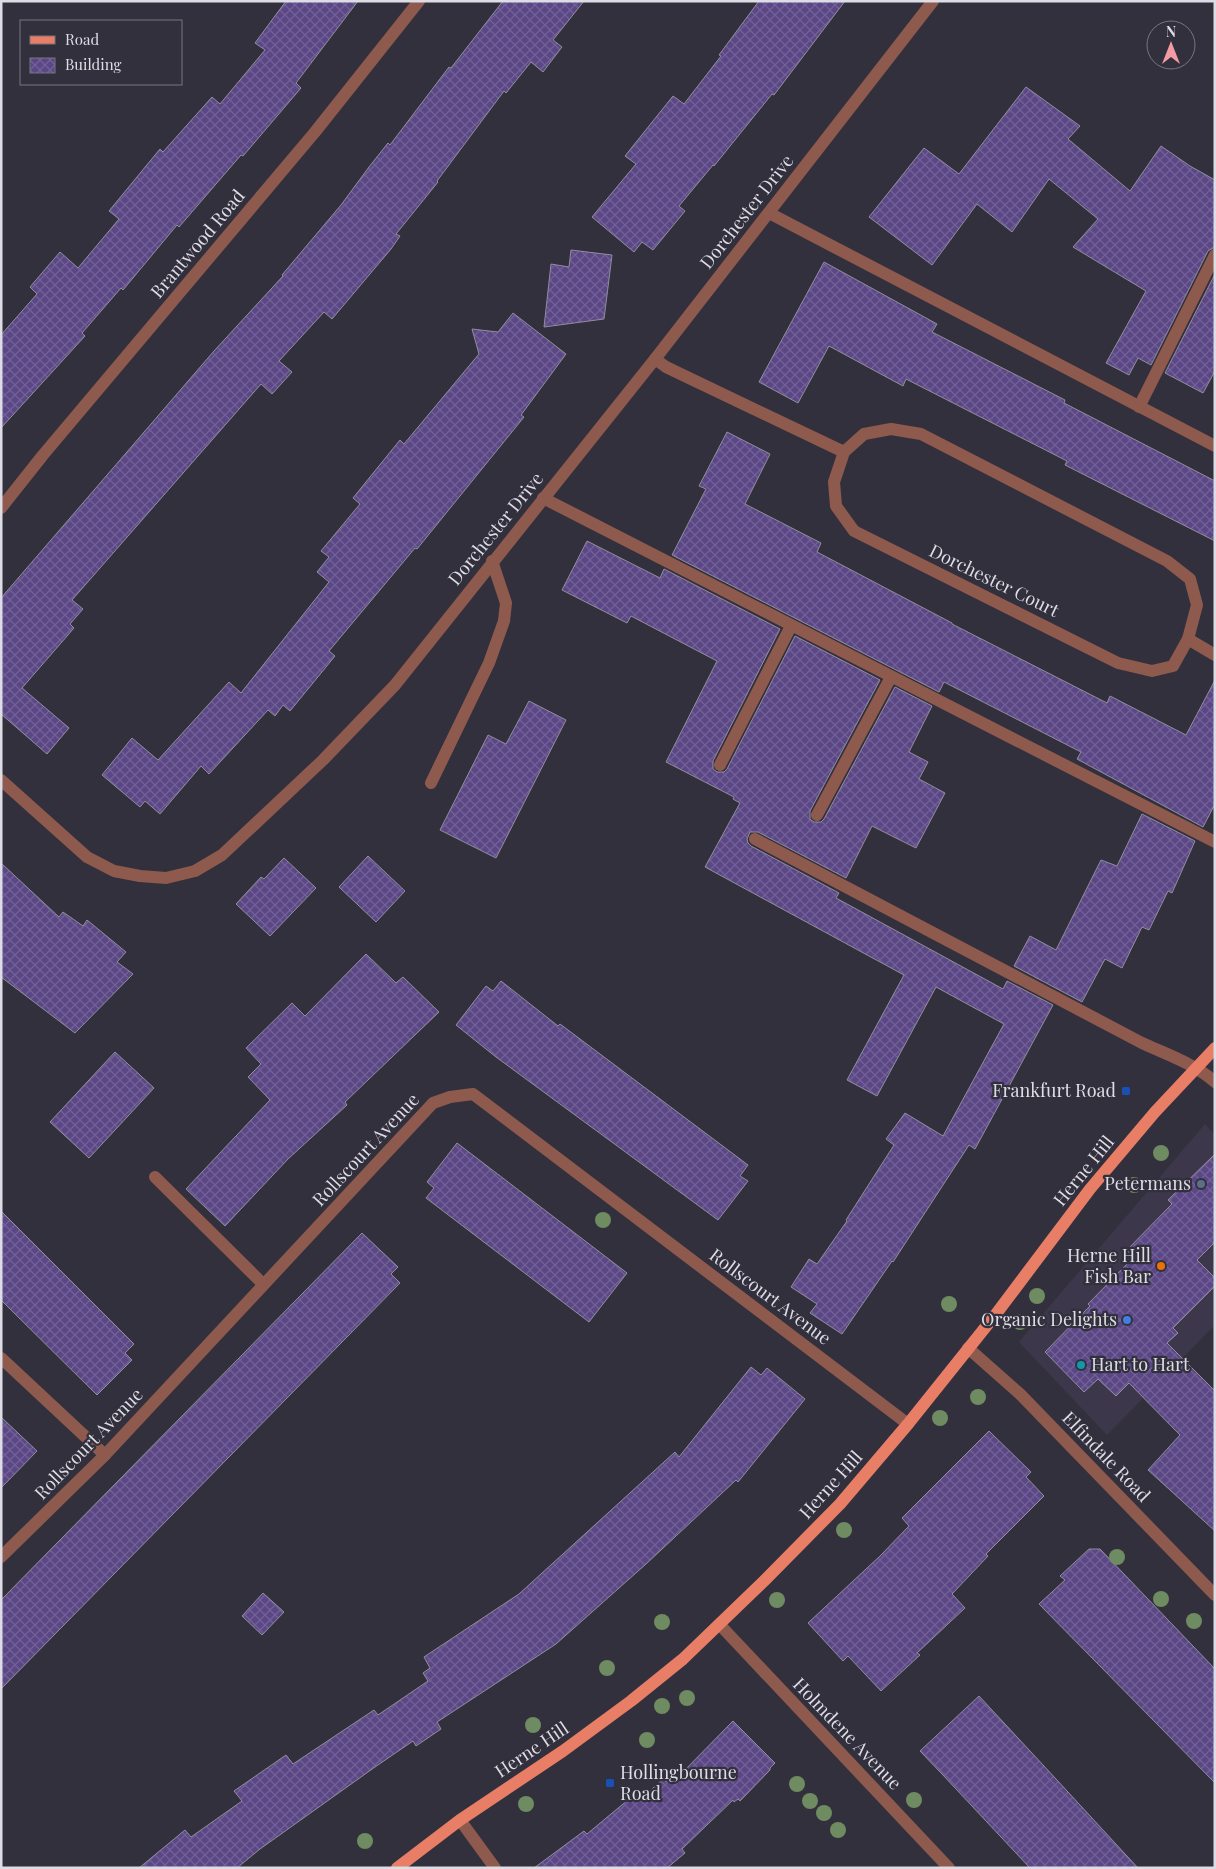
<svg xmlns="http://www.w3.org/2000/svg" width="1216" height="1869" viewBox="0 0 1216 1869" font-family="'Playfair Display',serif">
<defs>
<pattern id="building-cross-hatch" width="8" height="8" patternUnits="userSpaceOnUse" patternTransform="scale(1.25)"><rect width="8" height="8" fill="#5b4785"/><path d="M0 0l8 8M0 8l8-8" fill="none" stroke="#726196"/></pattern>
</defs>
<rect width="100%" height="100%" fill="#33303d"/>
<path fill="#3c374a" d="M 1205,1124 L 1215,1135 L 1215,1325 L 1107,1435 L 1019,1342 Z"/>
<g fill="url(#building-cross-hatch)" stroke="#918d9d">
<path d="M 286,1 L 358,1 L 296,83 L 301,88 L 243,156 L 241,155 L 179,227 L 177,225 L 123,290 L 121,288 L 82,333 L 85,336 L 1,428 L 1,335 L 37,294 L 30,287 L 60,252 L 78,268 L 119,219 L 109,211 L 160,149 L 163,152 L 212,97 L 220,104 L 265,50 L 255,43 Z"/>
<path d="M 503,1 L 584,1 L 553,40 L 562,47 L 543,72 L 531,62 L 506,93 L 504,91 L 437,181 L 438,182 L 396,234 L 400,236 L 391,249 L 332,319 L 324,312 L 279,361 L 292,372 L 272,394 L 261,384 L 72,600 L 83,609 L 70,624 L 74,628 L 22,688 L 69,728 L 47,754 L 1,714 L 1,598 L 214,351 L 283,276 L 282,275 L 341,205 L 369,167 L 388,143 L 390,145 L 449,67 L 451,68 Z"/>
<path d="M 759,1 L 845,1 L 774,95 L 772,94 L 714,166 L 713,165 L 679,206 L 685,211 L 653,250 L 642,242 L 634,252 L 592,217 L 636,164 L 625,156 L 673,96 L 684,104 L 721,56 L 719,55 Z"/>
<path d="M 1026,87 L 1080,126 L 1068,139 L 1130,191 L 1161,146 L 1190,166 L 1215,180 L 1215,247 L 1208,251 L 1151,365 L 1138,358 L 1129,375 L 1106,363 L 1146,291 L 1073,247 L 1098,219 L 1049,179 L 1012,232 L 977,204 L 932,265 L 869,217 L 924,148 L 959,174 Z"/>
<path d="M 571,250 L 612,255 L 604,319 L 544,327 L 551,264 L 569,267 Z"/>
<path d="M 824,262 L 937,324 L 932,332 L 1065,400 L 1064,403 L 1215,481 L 1215,541 L 1065,465 L 1067,461 L 906,379 L 903,386 L 829,346 L 798,403 L 759,382 Z"/>
<path d="M 1215,274 L 1215,371 L 1203,393 L 1165,373 Z"/>
<path d="M 513,313 L 566,354 L 521,415 L 524,417 L 417,549 L 415,548 L 329,651 L 335,656 L 290,711 L 283,705 L 275,716 L 268,710 L 209,774 L 201,766 L 160,814 L 145,801 L 140,807 L 102,775 L 132,738 L 158,760 L 229,682 L 241,693 L 329,582 L 317,572 L 329,557 L 321,551 L 360,504 L 353,498 L 400,440 L 404,444 L 479,354 L 472,329 L 498,332 Z"/>
<path d="M 727,432 L 770,454 L 745,504 L 821,543 L 817,552 L 952,623 L 952,624 L 1107,703 L 1110,696 L 1186,735 L 1215,680 L 1215,804 L 1203,827 L 1077,759 L 1081,752 L 944,682 L 939,692 L 672,555 L 706,489 L 699,486 Z"/>
<path d="M 587,541 L 660,578 L 664,569 L 780,629 L 713,761 L 713,769 L 717,772 L 724,772 L 727,769 L 795,636 L 880,680 L 810,811 L 810,819 L 814,822 L 821,822 L 824,819 L 895,687 L 932,706 L 909,752 L 928,762 L 919,779 L 945,793 L 916,848 L 872,826 L 846,878 L 758,832 L 750,832 L 747,839 L 748,843 L 751,846 L 839,893 L 836,898 L 1003,989 L 1007,981 L 1053,1005 L 975,1149 L 969,1145 L 893,1262 L 892,1261 L 842,1334 L 810,1313 L 817,1304 L 791,1287 L 809,1259 L 817,1264 L 847,1221 L 846,1220 L 894,1145 L 886,1139 L 905,1113 L 943,1136 L 1004,1024 L 936,987 L 877,1096 L 847,1080 L 904,975 L 705,867 L 740,803 L 733,799 L 734,797 L 666,762 L 717,661 L 631,616 L 627,623 L 562,590 Z"/>
<path d="M 529,701 L 566,720 L 496,858 L 440,830 L 488,735 L 506,744 Z"/>
<path d="M 1142,814 L 1195,841 L 1172,893 L 1168,891 L 1149,930 L 1142,927 L 1122,968 L 1105,959 L 1082,1002 L 1014,966 L 1030,936 L 1056,950 L 1101,860 L 1117,866 Z"/>
<path d="M 368,856 L 405,891 L 376,922 L 339,887 Z"/>
<path d="M 284,858 L 316,888 L 270,936 L 236,904 L 261,877 L 264,879 Z"/>
<path d="M 1,863 L 59,917 L 63,912 L 83,926 L 87,920 L 126,952 L 117,962 L 133,974 L 75,1033 L 1,977 Z"/>
<path d="M 366,954 L 396,983 L 403,977 L 439,1012 L 345,1102 L 347,1105 L 288,1159 L 225,1226 L 186,1189 L 270,1100 L 248,1077 L 261,1064 L 246,1048 L 292,1003 L 305,1016 Z"/>
<path d="M 501,981 L 558,1026 L 560,1024 L 748,1165 L 740,1176 L 748,1181 L 718,1220 L 496,1057 L 456,1025 L 486,986 L 493,991 Z"/>
<path d="M 115,1052 L 154,1088 L 89,1158 L 50,1122 Z"/>
<path d="M 457,1143 L 627,1273 L 589,1322 L 426,1198 L 434,1188 L 427,1182 Z"/>
<path d="M 1215,1154 L 1215,1242 L 1197,1260 L 1215,1278 L 1215,1286 L 1173,1328 L 1178,1333 L 1167,1343 L 1215,1391 L 1215,1531 L 1148,1470 L 1180,1435 L 1129,1383 L 1116,1396 L 1098,1379 L 1084,1392 L 1045,1352 L 1090,1306 L 1088,1304 L 1132,1259 L 1125,1252 L 1172,1204 L 1168,1200 Z"/>
<path d="M 1,1211 L 134,1344 L 125,1353 L 132,1360 L 97,1395 L 1,1300 Z"/>
<path d="M 362,1233 L 398,1267 L 391,1274 L 400,1283 L 1,1689 L 1,1600 Z"/>
<path d="M 751,1367 L 761,1375 L 767,1368 L 805,1399 L 738,1482 L 736,1480 L 646,1564 L 556,1644 L 437,1722 L 441,1729 L 416,1746 L 413,1741 L 375,1767 L 260,1849 L 237,1868 L 139,1868 L 185,1830 L 191,1837 L 242,1801 L 234,1791 L 286,1755 L 293,1764 L 374,1710 L 378,1715 L 428,1681 L 423,1673 L 430,1668 L 424,1657 L 519,1594 L 675,1452 L 679,1457 Z"/>
<path d="M 1,1417 L 37,1451 L 1,1488 Z"/>
<path d="M 989,1431 L 1031,1472 L 1026,1477 L 1044,1496 L 986,1554 L 988,1556 L 952,1594 L 965,1608 L 917,1653 L 920,1655 L 881,1691 L 848,1656 L 843,1661 L 808,1623 L 880,1556 L 909,1526 L 902,1518 Z"/>
<path d="M 1089,1549 L 1100,1549 L 1215,1669 L 1215,1783 L 1039,1604 L 1065,1580 L 1060,1576 Z"/>
<path d="M 263,1593 L 284,1612 L 262,1635 L 242,1616 Z"/>
<path d="M 979,1696 L 1056,1779 L 1138,1868 L 1030,1868 L 942,1774 L 920,1751 Z"/>
<path d="M 733,1721 L 775,1763 L 770,1768 L 770,1770 L 740,1801 L 738,1799 L 734,1802 L 733,1800 L 682,1849 L 685,1853 L 667,1868 L 534,1868 L 584,1831 L 587,1834 L 635,1794 L 640,1800 L 663,1779 L 666,1782 L 677,1771 L 680,1775 Z"/>
</g>
<g fill="none" stroke-linecap="round" stroke-linejoin="round">
<g stroke="#8e5a4e" stroke-width="12">
<path d="M 769,213 L 1215,446"/>
<path d="M 655,359 L 666,367 L 844,452 L 864,434 L 891,429 L 921,434 L 1167,561 L 1190,579 L 1197,605 L 1188,639 L 1173,666 L 1152,671 L 1118,663 L 854,531 L 836,506 L 834,482 L 844,452"/>
<path d="M 1139,407 L 1215,255"/>
<path d="M 543,498 L 1215,842"/>
<path d="M 1,508 L 43,455 L 315,132 L 419,1"/>
<path d="M 1188,639 L 1215,655"/>
<path d="M 720,765 L 791,626"/>
<path d="M 1,780 L 87,857 L 114,871 L 140,876 L 166,878 L 195,871 L 222,855 L 323,760 L 395,685 L 655,359 L 933,1"/>
<path d="M 431,783 L 489,663 L 504,621 L 506,603 L 492,561"/>
<path d="M 817,815 L 891,677"/>
<path d="M 755,839 L 1142,1043 C 1166,1054 1195,1064 1215,1082"/>
<path d="M 155,1177 L 263,1284"/>
<path d="M 968,1348 L 1020,1394 L 1215,1595"/>
<path d="M 1,1358 L 105,1455"/>
<path d="M 1,1557 L 105,1455 L 433,1103 L 450,1097 L 473,1094 L 908,1424"/>
<path d="M 720,1625 L 949,1868"/>
<path d="M 460,1820 L 495,1868"/>
</g>
<path stroke="#e77e65" stroke-width="12" d="M 397,1868 L 460,1820 L 563,1751 L 631,1701 L 683,1659 L 764,1581 L 840,1504 L 908,1424 L 996,1314 L 1090,1189 L 1155,1112 L 1215,1048"/>
</g>
<g fill="#6e8b61">
<circle cx="1161" cy="1153" r="8"/>
<circle cx="1134" cy="1185" r="8"/>
<circle cx="603" cy="1220" r="8"/>
<circle cx="1037" cy="1296" r="8"/>
<circle cx="949" cy="1304" r="8"/>
<circle cx="1020" cy="1322" r="8"/>
<circle cx="978" cy="1397" r="8"/>
<circle cx="940" cy="1418" r="8"/>
<circle cx="844" cy="1530" r="8"/>
<circle cx="1117" cy="1557" r="8"/>
<circle cx="1161" cy="1599" r="8"/>
<circle cx="777" cy="1600" r="8"/>
<circle cx="1194" cy="1621" r="8"/>
<circle cx="662" cy="1622" r="8"/>
<circle cx="607" cy="1668" r="8"/>
<circle cx="687" cy="1698" r="8"/>
<circle cx="662" cy="1706" r="8"/>
<circle cx="533" cy="1725" r="8"/>
<circle cx="647" cy="1740" r="8"/>
<circle cx="797" cy="1784" r="8"/>
<circle cx="914" cy="1800" r="8"/>
<circle cx="810" cy="1801" r="8"/>
<circle cx="526" cy="1804" r="8"/>
<circle cx="824" cy="1813" r="8"/>
<circle cx="838" cy="1830" r="8"/>
<circle cx="365" cy="1841" r="8"/>
</g>
<g fill="#1a4fb4" stroke="#33303d" stroke-width="2">
<rect x="1121" y="1086" width="10" height="10" rx="2.5"/>
<rect x="605" y="1778" width="10" height="10" rx="2.5"/>
</g>
<circle fill="#5c6f8a" stroke="#33303d" stroke-width="2" cx="1201" cy="1184" r="5"/>
<circle fill="#e8710a" stroke="#33303d" stroke-width="2" cx="1161" cy="1266" r="5"/>
<circle fill="#3f7fe0" stroke="#33303d" stroke-width="2" cx="1127" cy="1320" r="5"/>
<circle fill="#0f9aa8" stroke="#33303d" stroke-width="2" cx="1081" cy="1365" r="5"/>
<g text-anchor="middle" stroke-width="4.5" stroke-linejoin="round" paint-order="stroke">
<g font-size="18" fill="#dedce5" stroke="#33303d">
<text transform="translate(747 212) rotate(-52)" y="6">Dorchester Drive</text>
<text transform="translate(198 244) rotate(-50)" y="6">Brantwood Road</text>
<text transform="translate(496 529) rotate(-51)" y="6">Dorchester Drive</text>
<text transform="translate(994 581) rotate(26)" y="6">Dorchester Court</text>
<text transform="translate(366 1150) rotate(-47)" y="6">Rollscourt Avenue</text>
<text transform="translate(1084 1171) rotate(-51)" y="6">Herne Hill</text>
<text transform="translate(770 1297) rotate(37)" y="6">Rollscourt Avenue</text>
<text transform="translate(89 1444) rotate(-46)" y="6">Rollscourt Avenue</text>
<text transform="translate(1106 1457) rotate(46)" y="6">Elfindale Road</text>
<text transform="translate(831 1485) rotate(-48)" y="6">Herne Hill</text>
<text transform="translate(847 1734) rotate(46)" y="6">Holmdene Avenue</text>
<text transform="translate(532 1750) rotate(-34)" y="6">Herne Hill</text>
</g>
<g font-size="18" fill="#dedce5" stroke="#33303d" text-anchor="end">
<text x="1116" y="1097">Frankfurt Road</text>
<text x="1191" y="1190">Petermans</text>
<text x="1151" y="1262">Herne Hill<tspan x="1151" dy="21">Fish Bar</tspan></text>
<text x="1117" y="1326">Organic Delights</text>
<text x="1091" y="1371" text-anchor="start">Hart to Hart</text>
<text x="620" y="1779" text-anchor="start">Hollingbourne<tspan x="620" dy="21">Road</tspan></text>
</g>
</g>
<rect width="1216" height="1869" fill="none" stroke="#dedce5" stroke-width="5"/>
<rect x="20" y="20" width="162" height="65" fill="#33303d" stroke="#777580"/>
<rect x="30" y="36" width="25" height="8" fill="#e77e65" stroke="#777580"/>
<text x="65" y="45" font-size="15" fill="#dedce5">Road</text>
<rect x="30" y="58" width="25" height="15" fill="url(#building-cross-hatch)" stroke="#777580"/>
<text x="65" y="70" font-size="15" fill="#dedce5">Building</text>
<g transform="translate(1171 45)"><circle r="24" fill="#33303d" stroke="#777580"/>
<path d="M0-4L9 19L0 12L-9 19Z" fill="#f49aa4"/>
<text y="-8" font-size="14" font-weight="bold" text-anchor="middle" fill="#dedce5">N</text>
</g>
</svg>
